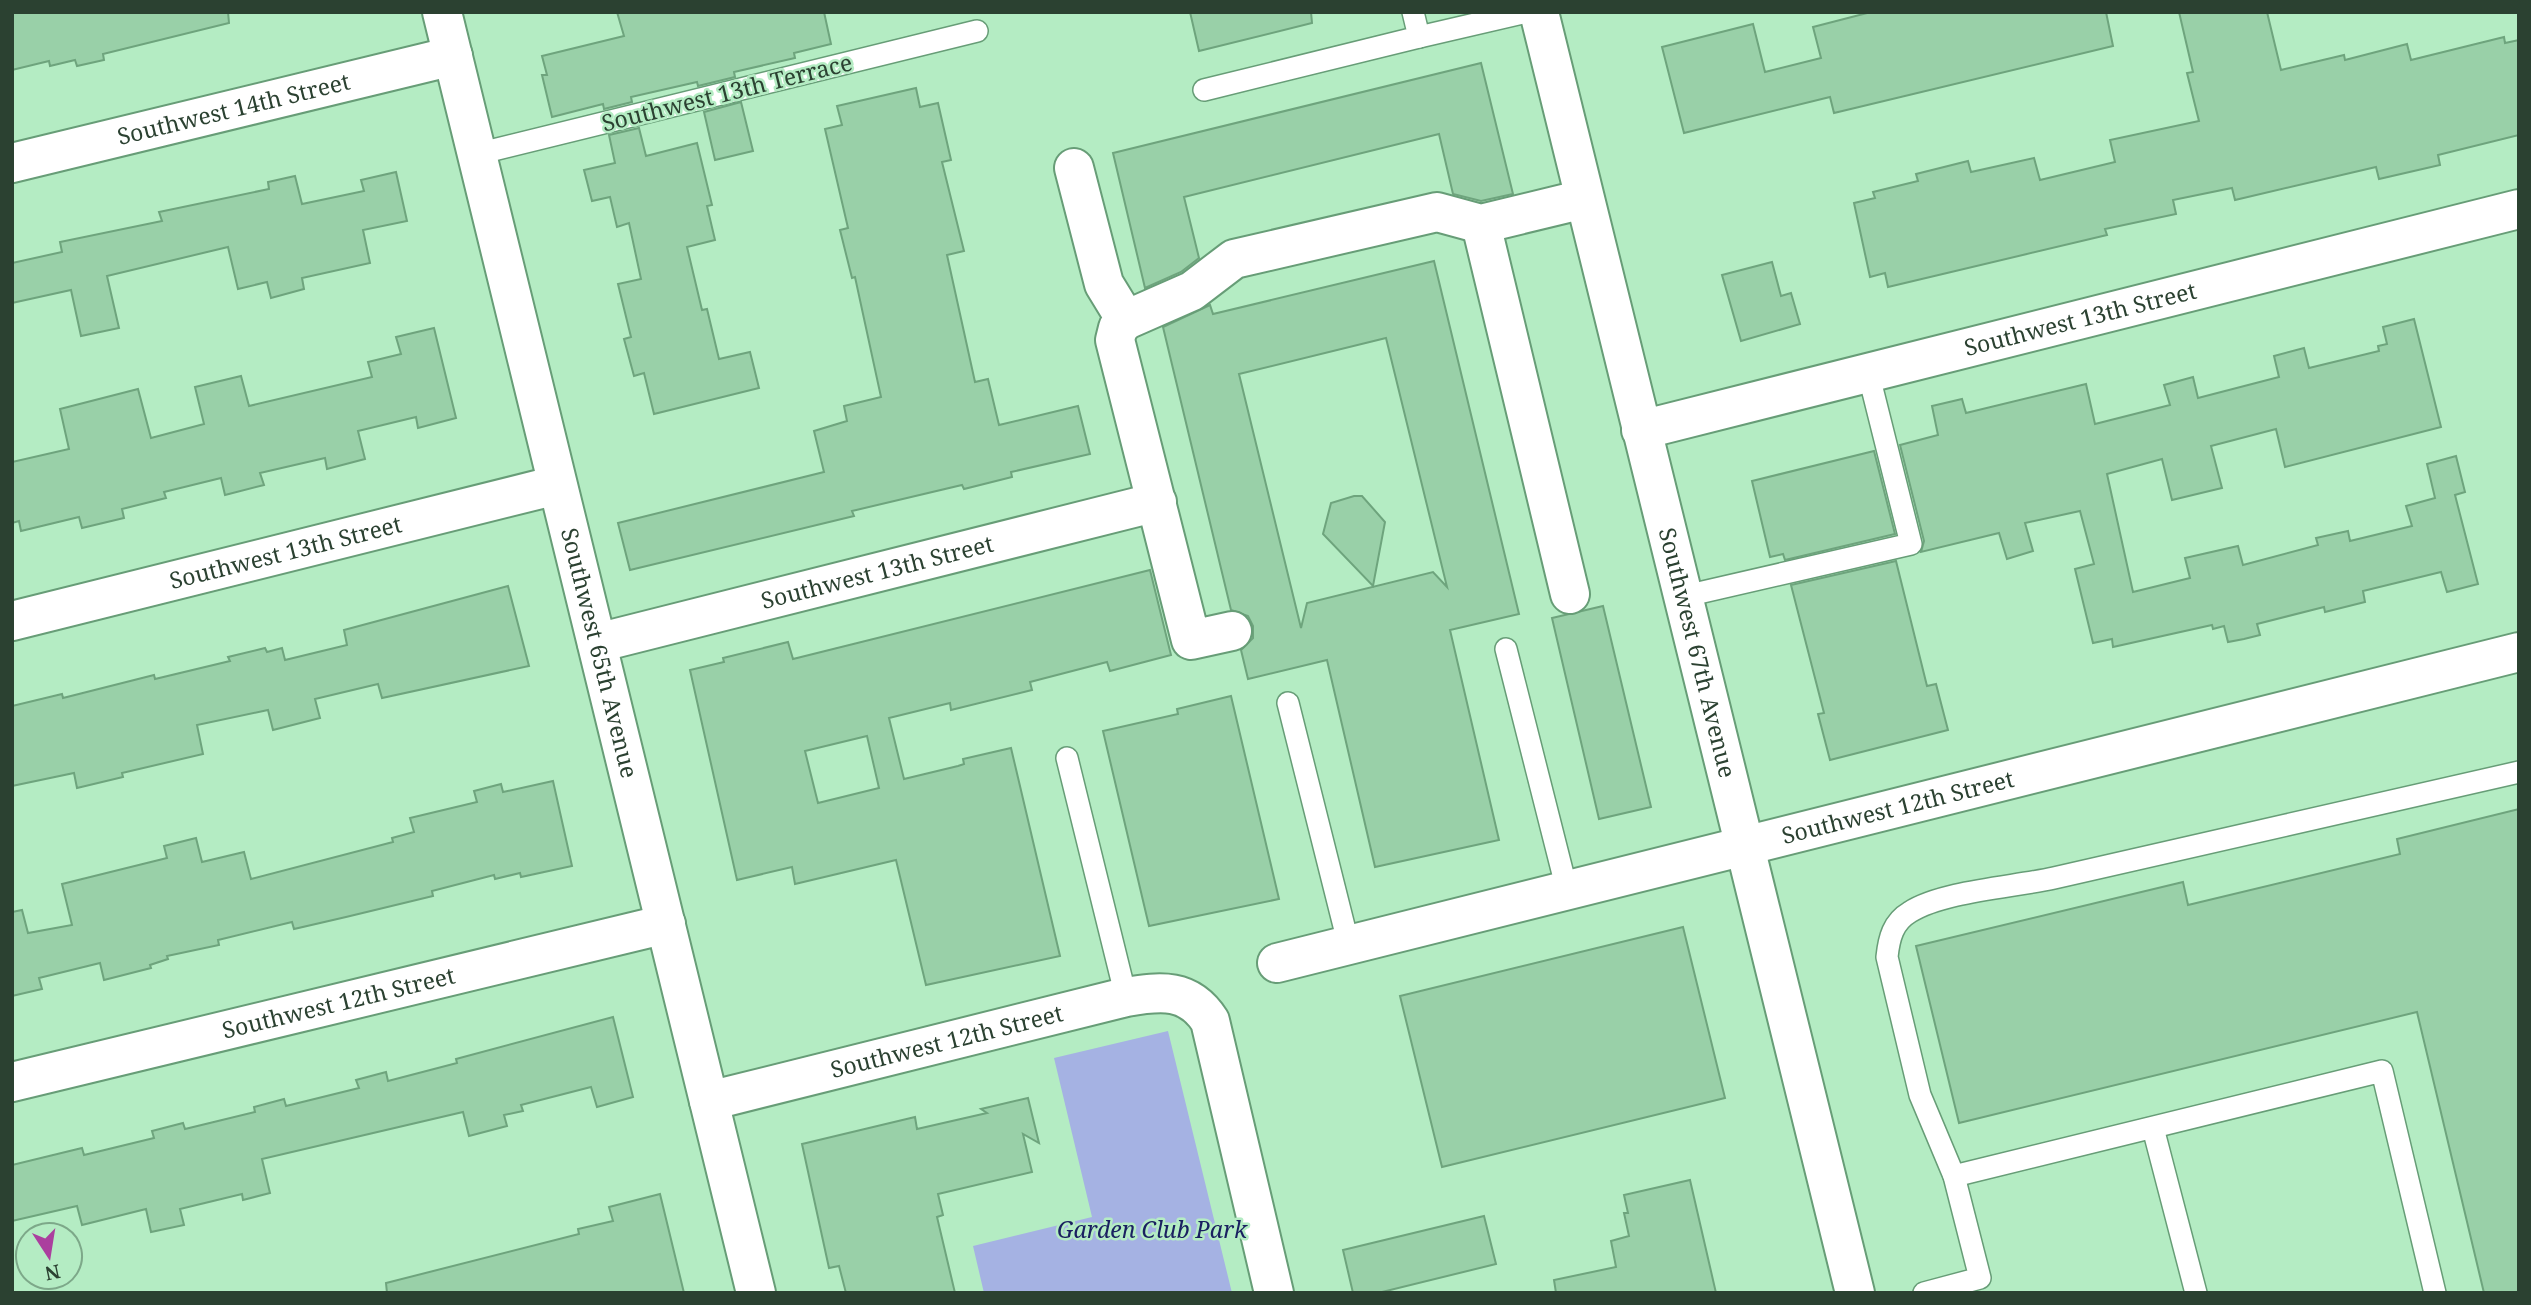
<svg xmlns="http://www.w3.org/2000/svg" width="2531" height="1305" viewBox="0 0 2531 1305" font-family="'Noto Serif',serif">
<rect width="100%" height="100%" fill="#b4ecc3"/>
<path fill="#a5b2e3" d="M 1168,1031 L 1232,1293 L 984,1293 L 973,1246 L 1092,1217 L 1054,1058 Z"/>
<g fill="#99d0a8" stroke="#6ea47d" stroke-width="2" fill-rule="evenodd">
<path d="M 12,12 L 228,12 L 229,23 L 103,54 L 104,60 L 77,66 L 75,60 L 50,66 L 49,61 L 12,70 Z"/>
<path d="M 617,12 L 824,12 L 831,44 L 794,53 L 795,58 L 734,72 L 735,77 L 698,86 L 697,82 L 631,97 L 632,102 L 604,109 L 603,104 L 552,117 L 542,75 L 547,75 L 542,56 L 624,36 Z"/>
<path d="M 1190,12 L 1311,12 L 1312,23 L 1199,51 Z"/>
<path d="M 1871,12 L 2106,12 L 2113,46 L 1834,113 L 1830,97 L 1684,133 L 1662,47 L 1753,24 L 1765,72 L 1821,58 L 1813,27 Z"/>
<path d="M 2179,12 L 2267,12 L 2281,70 L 2344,55 L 2345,60 L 2407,44 L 2411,60 L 2504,37 L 2505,43 L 2519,40 L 2519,135 L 2438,155 L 2440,165 L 2379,179 L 2376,167 L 2235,200 L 2232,188 L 2173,200 L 2176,214 L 2105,229 L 2107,235 L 1888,287 L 1885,273 L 1870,277 L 1854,203 L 1875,198 L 1873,192 L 1918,181 L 1916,174 L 1968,161 L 1971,172 L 2034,158 L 2040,180 L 2115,162 L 2110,140 L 2199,121 L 2187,73 L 2193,72 Z"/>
<path d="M 1481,63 L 1513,194 L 1481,201 L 1453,194 L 1439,134 L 1184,197 L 1199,258 L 1181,272 L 1145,288 L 1113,153 Z"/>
<path d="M 916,88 L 920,107 L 938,103 L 951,160 L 942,162 L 964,251 L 947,255 L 975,382 L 988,379 L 999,425 L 1078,406 L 1090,454 L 1011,472 L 1012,477 L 964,489 L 962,485 L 852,511 L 854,516 L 630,570 L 618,523 L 824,472 L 814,431 L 847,421 L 844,406 L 881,397 L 855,277 L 852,278 L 840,230 L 848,228 L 825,129 L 842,125 L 837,106 Z"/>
<path d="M 741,102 L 753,151 L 715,160 L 704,112 Z"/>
<path d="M 639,128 L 646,156 L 697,143 L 712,205 L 707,206 L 715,240 L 687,247 L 702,310 L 707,309 L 719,359 L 750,352 L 759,388 L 654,414 L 644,373 L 634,376 L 624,339 L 631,337 L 618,284 L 641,279 L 629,223 L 617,227 L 610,197 L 592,201 L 584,170 L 615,163 L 609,135 Z"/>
<path d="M 396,172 L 407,221 L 363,230 L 370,263 L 302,278 L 304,289 L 271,298 L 267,282 L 238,289 L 228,247 L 107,276 L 119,328 L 81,336 L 71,290 L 12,303 L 12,263 L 62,252 L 60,242 L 162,221 L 159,212 L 269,189 L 268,182 L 295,176 L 302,204 L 364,191 L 361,180 Z"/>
<path d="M 1434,261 L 1519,614 L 1450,630 L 1499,840 L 1375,867 L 1327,660 L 1248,679 L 1241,650 L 1253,638 L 1253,626 L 1248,616 L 1231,610 L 1163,327 L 1210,305 L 1213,314 ZM 1386,338 L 1447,587 L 1433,572 L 1307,603 L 1301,628 L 1239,374 Z"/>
<path d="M 1772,262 L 1781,296 L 1791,293 L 1800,324 L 1741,341 L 1722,275 Z"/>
<path d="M 2414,319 L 2441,427 L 2285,467 L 2276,429 L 2211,446 L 2222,488 L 2172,500 L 2162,459 L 2107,474 L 2133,592 L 2190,578 L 2185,558 L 2238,546 L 2243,565 L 2318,545 L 2316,538 L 2348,531 L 2350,541 L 2412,526 L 2406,506 L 2435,498 L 2427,464 L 2456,456 L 2465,492 L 2455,495 L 2478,584 L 2447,592 L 2441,572 L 2363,591 L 2365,602 L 2325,612 L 2324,607 L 2257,624 L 2260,635 L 2244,639 L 2228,642 L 2224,626 L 2213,629 L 2212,625 L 2113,647 L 2112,639 L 2093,643 L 2075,569 L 2094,564 L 2080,511 L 2025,523 L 2033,551 L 2007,559 L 1999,533 L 1921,552 L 1924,541 L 1900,445 L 1938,435 L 1932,406 L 1962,399 L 1966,413 L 2086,384 L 2095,424 L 2170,405 L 2164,385 L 2193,377 L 2198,398 L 2279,377 L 2274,356 L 2304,348 L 2309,368 L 2379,351 L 2378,346 L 2387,344 L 2383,327 Z"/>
<path d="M 434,328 L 456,418 L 418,428 L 416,417 L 358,431 L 365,459 L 327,469 L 325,458 L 260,473 L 264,485 L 225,495 L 221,478 L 164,492 L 166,498 L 122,509 L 124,518 L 82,528 L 79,517 L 21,531 L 19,521 L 12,523 L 12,462 L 69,449 L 60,409 L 138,389 L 151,438 L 204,424 L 195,387 L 241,376 L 249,406 L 372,377 L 368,362 L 401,354 L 396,337 Z"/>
<path d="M 1874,451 L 1895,534 L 1785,560 L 1783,554 L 1770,557 L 1752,481 Z"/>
<path d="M 1354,496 L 1362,496 L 1385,522 L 1373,586 L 1323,534 L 1331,503 Z"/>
<path d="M 1896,561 L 1927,686 L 1936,684 L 1948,730 L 1830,760 L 1818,714 L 1824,713 L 1791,585 Z"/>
<path d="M 1150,570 L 1171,655 L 1110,671 L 1107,662 L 1030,682 L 1032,690 L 951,710 L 950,703 L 889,718 L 904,779 L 958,766 L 964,764 L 963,759 L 1011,748 L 1060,956 L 926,985 L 896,860 L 795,884 L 792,867 L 737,880 L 690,670 L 724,662 L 723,658 L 788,642 L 793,659 ZM 867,736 L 879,788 L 818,803 L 805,751 Z"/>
<path d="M 508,586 L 529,666 L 382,698 L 378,684 L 315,699 L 320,718 L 273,730 L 268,710 L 197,725 L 203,754 L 122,773 L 123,777 L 77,788 L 74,773 L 12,786 L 12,706 L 62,694 L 63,698 L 154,675 L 155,679 L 230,661 L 228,657 L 265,648 L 267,652 L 282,648 L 285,660 L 347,645 L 344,630 Z"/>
<path d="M 1603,606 L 1651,807 L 1599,819 L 1552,618 Z"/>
<path d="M 1231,696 L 1279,899 L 1149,926 L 1103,731 L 1178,714 L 1177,709 Z"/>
<path d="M 553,781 L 572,866 L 521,877 L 520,873 L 495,879 L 494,875 L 432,891 L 433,896 L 346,917 L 294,929 L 292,922 L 218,940 L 219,945 L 167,956 L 168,959 L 150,965 L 151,968 L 104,980 L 100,963 L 39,978 L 42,989 L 12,996 L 12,912 L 22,910 L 28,933 L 72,925 L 62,884 L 167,858 L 164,846 L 196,838 L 202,862 L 244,852 L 251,879 L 393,842 L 392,838 L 414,832 L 410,818 L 477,802 L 474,791 L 501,784 L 503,792 Z"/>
<path d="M 2519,809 L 2519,1293 L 2484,1293 L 2417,1012 L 1959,1123 L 1916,946 L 2183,882 L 2188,905 L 2400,854 L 2397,839 Z"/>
<path d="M 1683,927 L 1725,1098 L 1442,1167 L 1400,996 Z"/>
<path d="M 613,1017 L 633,1097 L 597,1107 L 591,1087 L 521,1105 L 523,1111 L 504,1115 L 507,1126 L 469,1136 L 463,1112 L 262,1159 L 270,1193 L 243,1200 L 242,1194 L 180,1209 L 184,1225 L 151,1232 L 146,1209 L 82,1225 L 77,1206 L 12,1221 L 12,1165 L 82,1148 L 84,1155 L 154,1138 L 152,1131 L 183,1123 L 185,1129 L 255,1112 L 254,1107 L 284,1099 L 286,1106 L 359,1088 L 356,1080 L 386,1072 L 388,1081 L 457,1063 L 456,1059 Z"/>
<path d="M 1028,1098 L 1039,1143 L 1023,1134 L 1032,1172 L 938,1194 L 943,1215 L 937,1217 L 955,1293 L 846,1293 L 839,1266 L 829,1268 L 802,1144 L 915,1117 L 917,1129 L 987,1113 L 981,1109 Z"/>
<path d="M 1690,1180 L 1716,1293 L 1556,1293 L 1554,1280 L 1616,1267 L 1611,1241 L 1629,1236 L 1624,1213 L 1628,1213 L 1624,1195 Z"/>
<path d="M 660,1194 L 684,1293 L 387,1293 L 386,1283 L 579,1234 L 578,1229 L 613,1221 L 609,1207 Z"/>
<path d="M 1484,1216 L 1496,1264 L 1378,1293 L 1353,1293 L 1343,1250 Z"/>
</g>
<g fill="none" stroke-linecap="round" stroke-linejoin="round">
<g stroke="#679d77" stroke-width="24">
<g id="service">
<path d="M 1419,37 L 1527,12"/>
<path d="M 1204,90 L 1419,37 L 1413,12"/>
<path d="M 477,154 L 977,31"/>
<path d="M 1681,597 L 1911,544 L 1868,372"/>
<path d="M 1506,649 L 1567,890"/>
<path d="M 1288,703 L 1349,946"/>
<path d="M 1067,758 L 1126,997"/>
<path d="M 2153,1128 L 2196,1293"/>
<path d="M 1954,1176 L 2382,1071 L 2435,1293"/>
<path d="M 1924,1293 L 1980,1278 L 1954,1176 L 1920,1095 L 1887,957 C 1889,938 1893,922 1910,912 C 1943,891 2014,887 2054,878 C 2209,843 2364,807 2519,772"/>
</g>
</g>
<g stroke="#679d77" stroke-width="42">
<g id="minor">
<path id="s1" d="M 442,12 L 756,1293"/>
<path id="s2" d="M 12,163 L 453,56"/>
<path d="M 1074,168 L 1104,284 L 1126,320"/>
<path d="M 1481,224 L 1570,594"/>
<path id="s3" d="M 1641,430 L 2519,209"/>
<path id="s4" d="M 12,621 L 557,485"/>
<path d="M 1232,631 L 1191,640 L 1115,340 L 1118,328 L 1126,320 L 1192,291 L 1234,259 L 1437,212 L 1481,224 L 1584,199"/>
<path id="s5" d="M 597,643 L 1157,502"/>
<path id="s6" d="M 1277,963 L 2519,652"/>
<path id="s7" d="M 12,1082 L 666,924"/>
<path id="s8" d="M 709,1101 L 1126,997 C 1161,991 1189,988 1210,1021 L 1274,1293"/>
</g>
</g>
<g stroke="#679d77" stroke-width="42">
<g id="secondary">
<path id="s9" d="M 1539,12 L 1855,1293"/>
</g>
</g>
<use href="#service" stroke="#fff" stroke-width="21"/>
<use href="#minor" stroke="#fff" stroke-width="38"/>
<use href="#secondary" stroke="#fff" stroke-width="38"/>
</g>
<g text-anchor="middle" stroke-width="5" stroke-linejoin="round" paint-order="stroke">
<g font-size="23" fill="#2b4131" stroke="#b4ecc3">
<text transform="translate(727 93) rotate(-14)" y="8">Southwest 13th Terrace</text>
<text dy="8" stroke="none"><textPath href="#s2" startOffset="228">Southwest 14th Street</textPath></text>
<text dy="8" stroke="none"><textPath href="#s3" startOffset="453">Southwest 13th Street</textPath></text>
<text dy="8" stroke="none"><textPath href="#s4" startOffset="282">Southwest 13th Street</textPath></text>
<text dy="8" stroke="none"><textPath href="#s5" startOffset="289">Southwest 13th Street</textPath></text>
<text dy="8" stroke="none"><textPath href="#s1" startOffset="660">Southwest 65th Avenue</textPath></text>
<text dy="8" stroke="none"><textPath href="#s9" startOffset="660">Southwest 67th Avenue</textPath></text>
<text dy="8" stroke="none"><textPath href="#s6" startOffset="640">Southwest 12th Street</textPath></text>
<text dy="8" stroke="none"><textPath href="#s7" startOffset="336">Southwest 12th Street</textPath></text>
<text dy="8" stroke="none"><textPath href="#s8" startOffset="245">Southwest 12th Street</textPath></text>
</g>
<g font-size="23" font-style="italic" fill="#1a2060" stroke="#b4ecc3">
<text x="1152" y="1238">Garden Club Park</text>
</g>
</g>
<rect width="2531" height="1305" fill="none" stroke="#2b4131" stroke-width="28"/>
<g transform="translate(49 1256) rotate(168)"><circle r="33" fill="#b4ecc3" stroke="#7da889" stroke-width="2"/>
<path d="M0-5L12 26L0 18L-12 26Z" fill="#ab3f9e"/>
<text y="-10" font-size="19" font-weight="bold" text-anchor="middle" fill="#2b4131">N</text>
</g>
</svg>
